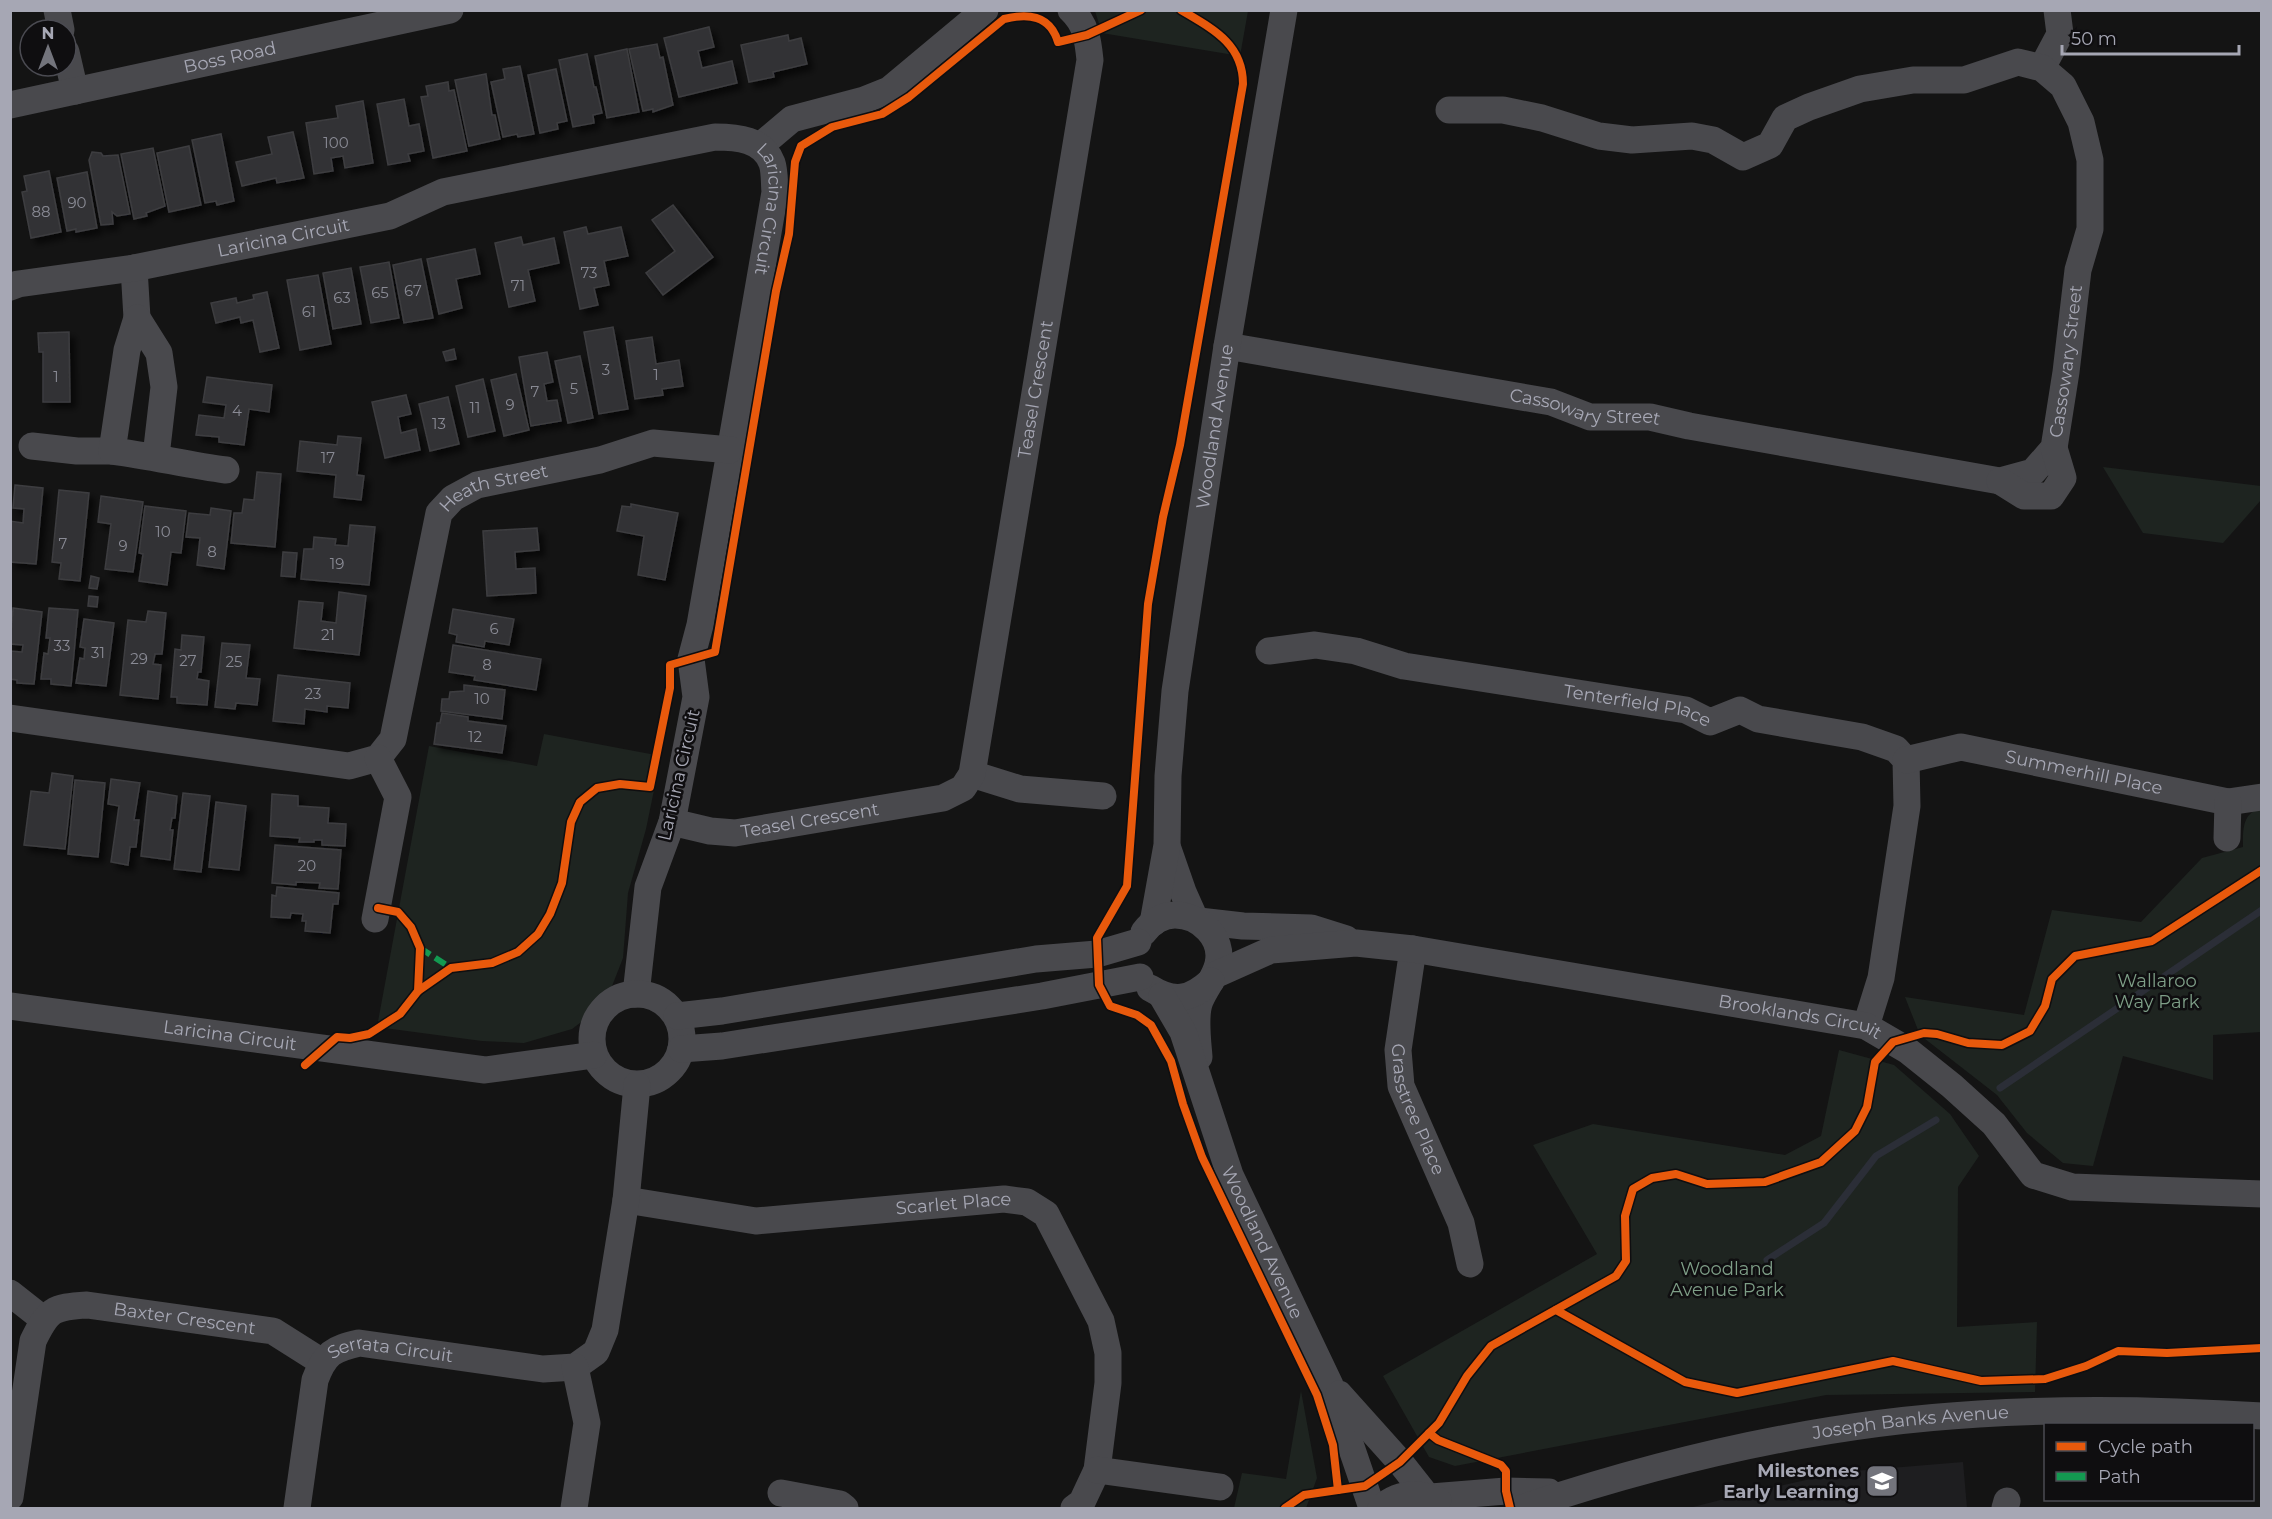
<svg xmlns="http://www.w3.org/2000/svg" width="2272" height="1519" viewBox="0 0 2272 1519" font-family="Montserrat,sans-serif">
<defs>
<filter id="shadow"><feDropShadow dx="5.5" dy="5.5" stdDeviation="3" flood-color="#0009"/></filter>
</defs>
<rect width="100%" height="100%" fill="#141414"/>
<path fill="#1e1e20" d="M 1963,1462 L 1967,1508 L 1689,1508 L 1756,1491 L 1842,1472 Z"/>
<g fill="#1e2420">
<path d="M 1095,11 L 1248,11 L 1240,56 L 1102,33 Z"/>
<path d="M 2103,467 L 2261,486 L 2261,500 L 2223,543 L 2143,533 Z"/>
<path d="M 544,734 L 661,756 L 646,829 L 628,893 L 623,958 L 605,1004 L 572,1029 L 524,1043 L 482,1041 L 377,1027 L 429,746 L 537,766 Z"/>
<path d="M 2261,809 L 2261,1032 L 2213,1035 L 2213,1080 L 2123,1056 L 2093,1166 L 2063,1163 L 2027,1133 L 1997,1095 L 1920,1035 L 1905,997 L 2024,1015 L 2052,910 L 2141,922 L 2202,858 L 2243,847 C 2243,831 2242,812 2261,809 Z"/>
<path d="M 1839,1050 L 1894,1065 L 1950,1114 L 1979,1156 L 1958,1187 L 1957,1327 L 2037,1322 L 2035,1392 L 1826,1395 L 1455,1466 L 1429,1457 L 1383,1376 L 1597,1254 L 1533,1145 L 1593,1124 L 1785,1155 L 1821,1136 Z"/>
<path d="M 1301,1391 L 1317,1478 L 1306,1508 L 1234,1508 L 1242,1473 L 1286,1479 Z"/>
</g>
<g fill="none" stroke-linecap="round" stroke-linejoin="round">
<g stroke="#2b2e37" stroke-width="7">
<path d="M 2000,1088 L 2262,910"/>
<path d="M 1767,1260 L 1824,1223 L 1876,1156 L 1936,1120"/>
</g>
</g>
<g fill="#333335" stroke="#3d3d40" stroke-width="1.5" filter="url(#shadow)">
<path d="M 709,27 L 714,47 L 698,51 L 702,68 L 732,61 L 737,83 L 679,97 L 664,38 Z"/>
<path d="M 788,35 L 789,41 L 801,38 L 807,64 L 773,72 L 774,77 L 749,82 L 741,45 Z"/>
<path d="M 657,44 L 660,58 L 663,57 L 673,105 L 653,112 L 653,109 L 643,111 L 629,49 Z"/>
<path d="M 627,49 L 639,112 L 607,118 L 595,56 Z"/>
<path d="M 587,54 L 594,87 L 596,87 L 602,113 L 593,115 L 594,123 L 573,127 L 559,60 Z"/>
<path d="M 520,66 L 534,134 L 518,137 L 517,134 L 503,137 L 491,82 L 505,79 L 503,69 Z"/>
<path d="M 556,69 L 567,121 L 557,123 L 558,129 L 540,133 L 528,75 Z"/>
<path d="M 486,74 L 492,115 L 495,115 L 500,139 L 469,146 L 455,80 Z"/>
<path d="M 448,82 L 449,91 L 454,90 L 467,151 L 433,158 L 421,97 L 428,96 L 426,86 Z"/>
<path d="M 404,99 L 409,126 L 419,124 L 424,151 L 408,154 L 410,161 L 388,165 L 377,104 Z"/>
<path d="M 363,101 L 373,163 L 345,168 L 343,156 L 331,158 L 333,171 L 314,174 L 306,123 L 338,118 L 336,106 Z"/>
<path d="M 293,132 L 304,178 L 277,183 L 276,178 L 242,186 L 236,162 L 272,154 L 268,137 Z"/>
<path d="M 221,134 L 234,201 L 217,205 L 216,201 L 205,203 L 192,140 Z"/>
<path d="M 189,146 L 201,205 L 169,212 L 157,153 Z"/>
<path d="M 153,148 L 165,206 L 146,213 L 147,216 L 134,219 L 121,154 Z"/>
<path d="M 92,152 L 101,153 L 103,156 L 118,155 L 130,214 L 117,216 L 112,212 L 113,224 L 101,225 L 89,160 Z"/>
<path d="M 49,171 L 61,232 L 31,238 L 22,192 L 27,191 L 24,176 Z"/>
<path d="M 87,172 L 97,228 L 76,232 L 76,229 L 67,231 L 57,178 Z"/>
<path d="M 673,205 L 713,257 L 663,295 L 646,273 L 675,251 L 652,220 Z"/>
<path d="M 586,227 L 588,234 L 621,227 L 628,256 L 604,261 L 609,285 L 594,288 L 598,305 L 580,309 L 564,232 Z"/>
<path d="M 521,237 L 523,245 L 554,238 L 559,263 L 528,270 L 535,301 L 509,307 L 495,243 Z"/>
<path d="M 475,249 L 480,274 L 456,279 L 462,308 L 439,314 L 427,259 Z"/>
<path d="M 421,259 L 433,318 L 404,323 L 393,265 Z"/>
<path d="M 389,262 L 399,318 L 371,323 L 360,267 Z"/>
<path d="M 351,268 L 361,324 L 333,329 L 323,273 Z"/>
<path d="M 318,275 L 331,344 L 300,350 L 287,280 Z"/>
<path d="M 267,292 L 279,348 L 260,352 L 253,320 L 241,323 L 240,317 L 216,323 L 211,303 L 236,298 L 237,303 L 254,299 L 253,295 Z"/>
<path d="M 613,327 L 628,409 L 599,414 L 584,332 Z"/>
<path d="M 69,332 L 70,402 L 43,402 L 43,352 L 39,352 L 38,333 Z"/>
<path d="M 652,337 L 656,364 L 679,360 L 683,386 L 662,389 L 663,395 L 635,399 L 626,341 Z"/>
<path d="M 454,349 L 456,359 L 446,361 L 443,352 Z"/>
<path d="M 547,352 L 553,382 L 544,384 L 547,401 L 557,400 L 561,421 L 531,426 L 519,357 Z"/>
<path d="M 580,356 L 593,418 L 568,423 L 555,361 Z"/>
<path d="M 516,374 L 529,430 L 504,436 L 491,380 Z"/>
<path d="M 207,377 L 272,385 L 269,412 L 249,409 L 244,445 L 219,442 L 219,437 L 196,435 L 199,415 L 224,418 L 226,405 L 203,402 Z"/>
<path d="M 483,379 L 495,431 L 468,437 L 456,386 Z"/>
<path d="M 406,395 L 411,414 L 398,417 L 401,433 L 416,429 L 420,450 L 385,458 L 372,402 Z"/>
<path d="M 448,397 L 459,444 L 430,451 L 419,404 Z"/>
<path d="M 338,436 L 361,438 L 357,475 L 364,476 L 361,500 L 334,497 L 336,475 L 297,471 L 300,441 L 337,445 Z"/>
<path d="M 257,472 L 281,474 L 275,547 L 231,543 L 234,513 L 242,513 L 244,499 L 254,500 Z"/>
<path d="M 15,485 L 43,488 L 36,564 L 10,562 L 10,521 L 23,523 L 24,509 L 13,508 Z"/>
<path d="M 59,490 L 89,493 L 80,581 L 59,579 L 61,563 L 52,562 Z"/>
<path d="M 101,496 L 143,502 L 133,572 L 105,569 L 111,524 L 98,522 Z"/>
<path d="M 631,504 L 678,513 L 665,580 L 638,575 L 644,536 L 617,531 L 622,506 L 631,507 Z"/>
<path d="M 145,506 L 186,511 L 181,553 L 171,552 L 167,585 L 139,581 L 143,554 L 139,553 Z"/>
<path d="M 211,508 L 231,511 L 224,569 L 197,565 L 200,538 L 186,537 L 189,513 L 210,515 Z"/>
<path d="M 350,525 L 375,527 L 369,585 L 301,579 L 304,549 L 313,549 L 314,537 L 336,539 L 335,545 L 348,546 Z"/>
<path d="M 537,528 L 539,550 L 515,552 L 516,569 L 535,568 L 536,593 L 487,596 L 483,531 Z"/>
<path d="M 283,552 L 297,553 L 295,577 L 281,576 Z"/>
<path d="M 91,576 L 99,578 L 97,589 L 89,588 Z"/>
<path d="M 339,592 L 366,596 L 359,655 L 294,648 L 299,601 L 323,603 L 321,621 L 336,623 Z"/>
<path d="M 89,596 L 98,597 L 97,607 L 88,606 Z"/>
<path d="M 13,608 L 42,612 L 34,684 L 17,683 L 17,680 L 10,679 L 10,651 L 22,652 L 23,645 L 10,644 Z"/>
<path d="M 49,608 L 78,610 L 71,686 L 51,684 L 51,679 L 41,679 L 44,653 L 48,654 L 50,638 L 46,638 Z"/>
<path d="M 453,609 L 514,619 L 509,645 L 485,641 L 484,647 L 456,642 L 457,635 L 449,633 Z"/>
<path d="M 148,611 L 166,613 L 162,654 L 155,654 L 153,664 L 161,665 L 158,699 L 120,695 L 128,620 L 146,622 Z"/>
<path d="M 84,619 L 114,623 L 106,686 L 76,683 L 80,658 L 84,659 L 85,648 L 80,647 Z"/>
<path d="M 182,635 L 204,637 L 201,672 L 198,672 L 197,679 L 209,681 L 207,705 L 177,703 L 177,697 L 171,697 L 175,649 L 181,650 Z"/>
<path d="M 222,643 L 250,645 L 246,678 L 260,679 L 257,705 L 236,703 L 235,709 L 215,707 Z"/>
<path d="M 453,645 L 541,659 L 536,690 L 474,680 L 475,676 L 449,672 Z"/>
<path d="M 278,675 L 350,683 L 348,708 L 327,706 L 327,712 L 305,709 L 304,724 L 273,721 Z"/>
<path d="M 464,685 L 505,690 L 502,719 L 441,711 L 442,699 L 449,699 L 450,692 L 464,691 Z"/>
<path d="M 442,713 L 468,717 L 468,721 L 506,726 L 502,753 L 434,744 L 437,723 L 440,723 Z"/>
<path d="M 52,773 L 73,776 L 65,849 L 24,845 L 31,791 L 49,793 Z"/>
<path d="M 111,779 L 140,783 L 134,820 L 139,820 L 136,847 L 130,847 L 128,865 L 111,862 L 119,806 L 108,804 Z"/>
<path d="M 75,780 L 105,783 L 98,857 L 68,854 Z"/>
<path d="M 148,791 L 177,796 L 175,818 L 172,818 L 170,830 L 173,830 L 170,860 L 141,856 Z"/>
<path d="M 183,793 L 210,796 L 201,872 L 174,869 Z"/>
<path d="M 272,794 L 298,796 L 298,806 L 329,808 L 328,823 L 346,824 L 345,846 L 322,845 L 322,840 L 314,840 L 314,842 L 299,842 L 300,838 L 270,836 Z"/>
<path d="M 216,802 L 246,806 L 239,870 L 209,867 Z"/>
<path d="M 275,845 L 341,850 L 338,889 L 319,888 L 320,883 L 296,882 L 296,885 L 272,883 Z"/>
<path d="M 277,887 L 339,893 L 338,904 L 333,904 L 330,933 L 305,931 L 306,921 L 302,921 L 303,914 L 291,913 L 290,918 L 271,917 L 272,895 L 276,896 Z"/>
</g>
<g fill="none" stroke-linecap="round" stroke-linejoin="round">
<g stroke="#49494d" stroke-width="27">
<path d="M 57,10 L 61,30"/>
<path d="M 66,52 L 75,91"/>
<path d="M 2042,68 L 2060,34 L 2057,10"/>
<path id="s1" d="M 10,105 L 450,10"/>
<path d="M 760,146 L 792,119 L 864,100 L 889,90 L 985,10"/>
<path d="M 134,268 L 137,318"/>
<path id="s2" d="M 10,287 L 18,284 L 134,268 L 390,216 L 443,192 L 715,137 C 737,137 763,139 772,163 C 775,172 774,183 775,192 L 700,625 L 691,659 L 696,697 L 672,822 L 648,887 L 636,994"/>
<path id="s3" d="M 1227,346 L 1551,402 L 1590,417 L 1650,417 L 1689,426 L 2000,481 L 2033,472 L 2054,448 L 2066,372 L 2078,270 L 2090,229 L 2090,160 L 2081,122 L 2063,86 L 2042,68 L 2018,62 L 1964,80 L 1913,80 L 1860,89 L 1809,107 L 1785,118 L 1770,145 L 1743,157 L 1713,140 L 1692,136 L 1632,140 L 1599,136 L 1542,118 L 1503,110 L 1449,110"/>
<path d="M 32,446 L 77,451 L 112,451"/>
<path d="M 156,456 L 164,387 L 159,353 L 137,318 L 127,350 L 112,451 C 151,456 188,465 226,470"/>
<path d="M 2000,481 L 2024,496 L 2051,496 L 2063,478 L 2054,448"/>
<path id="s4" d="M 1269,651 L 1315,645 L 1356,651 L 1404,666 L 1686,710 L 1710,722 L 1740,710 L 1758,719 L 1862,737 L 1896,749 L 1906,760 L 1907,806 L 1881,978 L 1866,1026"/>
<path id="s5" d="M 10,718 L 349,766 L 378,758 L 393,739 L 439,513 L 453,498 L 477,485 L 600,460 L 653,443 L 730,450"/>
<path id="s6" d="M 1906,760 L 1961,747 L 2228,802 L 2262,797"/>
<path d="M 972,774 L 1020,789 L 1103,796"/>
<path id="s7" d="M 672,822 L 710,831 L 735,833 L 943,798 L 963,788 L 972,774 L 1090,60 C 1088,40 1086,24 1071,10"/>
<path d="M 2227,838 L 2228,802"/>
<path d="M 1168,849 L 1183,892 L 1195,919"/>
<path d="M 375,919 L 398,797 L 378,758"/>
<path d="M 1199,921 L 1243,926 L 1311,928 L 1346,939"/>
<path id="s8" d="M 1153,923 L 1167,845 L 1168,776 L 1175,691 L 1227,346 L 1284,10"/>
<path d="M 1144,932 C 1151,922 1163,915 1175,915 C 1200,915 1224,938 1218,964 C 1215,978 1205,988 1200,1001 C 1194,1015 1198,1043 1199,1057"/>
<path id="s9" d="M 1413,949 L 1398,1050 L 1401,1086 L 1461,1223 L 1470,1264"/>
<path id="s10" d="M 1215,975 L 1271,950 L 1356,943 L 1413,949 L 1866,1026 L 1907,1050 L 1952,1086 L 1994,1124 L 2033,1175 L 2072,1187 L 2262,1194"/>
<path d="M 1150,988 C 1174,1003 1190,1000 1211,981"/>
<circle cx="637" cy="1039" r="45"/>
<path id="s11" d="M 1162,996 L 1183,1032 L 1230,1175 L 1330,1385 L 1372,1508"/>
<path id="s12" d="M 10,1006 L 485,1070 L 594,1055"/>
<path d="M 677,1016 L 722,1011 L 1036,959 L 1097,954 L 1138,942"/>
<path d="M 681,1049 L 722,1046 L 1042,996 L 1140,977"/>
<path id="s13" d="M 626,1200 L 756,1221 L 1004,1199 L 1027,1202 L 1046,1214 L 1101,1321 L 1108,1353 L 1108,1383 L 1097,1470 L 1082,1502 L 1074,1508"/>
<path d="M 10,1293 L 43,1319"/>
<path d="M 1339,1394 L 1400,1462 L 1426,1495"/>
<path d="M 1097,1470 L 1220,1487"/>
<path d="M 781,1493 L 840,1504 L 845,1508"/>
<path id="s14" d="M 10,1497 L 33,1341 C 48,1310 52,1307 87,1305 L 273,1331 L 322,1362"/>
<path d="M 1431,1497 L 1506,1491 L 1549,1492"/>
<path id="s15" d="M 297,1508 L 315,1380 C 325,1353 333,1349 359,1343 L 543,1369 L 575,1367 L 596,1352 L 605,1330 L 626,1200 L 637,1085"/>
<path d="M 574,1508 L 587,1423 L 575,1367"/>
<path d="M 1381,1508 C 1398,1493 1417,1492 1438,1500"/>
<path id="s16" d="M 1522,1508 C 1668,1459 1824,1423 1979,1414 C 2073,1408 2168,1410 2262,1416"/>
<path d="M 2005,1508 L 2007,1501"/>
</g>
<path stroke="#139951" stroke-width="6" stroke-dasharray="12 6" stroke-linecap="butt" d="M 420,948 L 451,968"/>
<g stroke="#0f0e10" stroke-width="11">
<g id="cycleway">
<path d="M 1181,10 C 1213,29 1243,44 1243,84 L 1180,445 L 1163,517 L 1148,604 L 1127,886 L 1097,938 L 1099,985 L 1110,1006 L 1137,1015 L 1151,1025 L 1171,1061 L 1183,1104 L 1202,1157 L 1317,1395 L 1333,1445 L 1338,1490"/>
<path d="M 418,991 L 451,968 L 492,963 L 518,952 L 538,934 L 550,914 L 562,883 L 571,822 L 580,802 L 597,788 L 620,784 L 650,787 L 670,688 L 670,665 L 715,652 L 776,291 L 789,234 L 795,162 L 801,146 L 832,127 L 882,114 L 909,97 L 1004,19 C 1028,13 1050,15 1058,42 L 1087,35 L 1141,10"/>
<path d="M 305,1065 L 337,1037 L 350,1038 L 369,1034 L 400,1014 L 418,991 L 420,948 L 411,927 L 398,912 L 378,908"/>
<path d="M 1556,1310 L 1685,1382 L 1737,1393 L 1893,1361 L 1981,1381 L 2045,1379 L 2086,1366 L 2118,1351 L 2167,1353 L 2262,1348"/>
<path d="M 1429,1433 L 1438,1440 L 1501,1465 L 1506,1471 L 1506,1491 L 1510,1508"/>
<path d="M 1285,1508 L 1304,1495 L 1365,1486 L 1400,1462 L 1439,1423 L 1467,1376 L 1491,1346 L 1616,1276 L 1626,1261 L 1625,1216 L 1633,1189 L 1652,1178 L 1676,1174 L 1707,1184 L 1765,1182 L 1821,1162 L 1855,1131 L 1867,1107 L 1875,1062 L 1893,1042 L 1924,1033 L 1937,1034 L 1968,1043 L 2002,1045 L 2030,1031 L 2045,1006 L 2052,979 L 2075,956 L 2152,941 L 2262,870"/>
</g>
</g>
<use href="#cycleway" stroke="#e8590c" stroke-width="8"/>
</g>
<defs>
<g id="school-square" transform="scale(1.725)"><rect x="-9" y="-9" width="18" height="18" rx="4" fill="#73747c" stroke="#0f0e10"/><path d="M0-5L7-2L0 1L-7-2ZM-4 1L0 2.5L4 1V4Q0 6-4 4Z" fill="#fff"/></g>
</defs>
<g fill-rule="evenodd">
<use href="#school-square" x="1882" y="1481"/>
</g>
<g text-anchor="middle" stroke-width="5" stroke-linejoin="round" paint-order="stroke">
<g font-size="15" fill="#898a94">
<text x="336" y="148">100</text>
<text x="77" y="208">90</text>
<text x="41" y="217">88</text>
<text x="589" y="278">73</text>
<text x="518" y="291">71</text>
<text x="413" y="296">67</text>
<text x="380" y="298">65</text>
<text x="342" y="303">63</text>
<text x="309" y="317">61</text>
<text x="606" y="375">3</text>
<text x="656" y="380">1</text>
<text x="56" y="382">1</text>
<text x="574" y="394">5</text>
<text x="535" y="397">7</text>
<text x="510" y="410">9</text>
<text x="475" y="413">11</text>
<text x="237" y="416">4</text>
<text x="439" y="429">13</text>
<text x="328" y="463">17</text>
<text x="163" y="537">10</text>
<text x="63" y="549">7</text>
<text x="123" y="551">9</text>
<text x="212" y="557">8</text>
<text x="337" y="569">19</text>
<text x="494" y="634">6</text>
<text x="328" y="640">21</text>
<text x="62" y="651">33</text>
<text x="98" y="658">31</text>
<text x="139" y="664">29</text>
<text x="188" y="666">27</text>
<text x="234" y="667">25</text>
<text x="487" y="670">8</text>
<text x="313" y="699">23</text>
<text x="482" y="704">10</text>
<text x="475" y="742">12</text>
<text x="307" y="871">20</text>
</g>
<g font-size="18" fill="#a6a7b4" stroke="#0f0e10">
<text dy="6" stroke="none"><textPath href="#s1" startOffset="225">Boss Road</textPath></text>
<text dy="6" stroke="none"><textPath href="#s2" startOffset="836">Laricina Circuit</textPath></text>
<text dy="6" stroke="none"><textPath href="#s2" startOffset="278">Laricina Circuit</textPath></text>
<text dy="6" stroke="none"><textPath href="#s3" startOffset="940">Cassowary Street</textPath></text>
<text dy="6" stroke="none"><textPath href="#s7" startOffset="704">Teasel Crescent</textPath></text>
<text dy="6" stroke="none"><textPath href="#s3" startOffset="364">Cassowary Street</textPath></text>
<text dy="6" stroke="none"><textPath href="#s8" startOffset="501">Woodland Avenue</textPath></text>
<text dy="6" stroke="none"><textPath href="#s5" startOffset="690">Heath Street</textPath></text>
<text dy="6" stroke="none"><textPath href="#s4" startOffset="375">Tenterfield Place</textPath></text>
<text dy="6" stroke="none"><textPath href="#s6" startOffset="182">Summerhill Place</textPath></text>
<text transform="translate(679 775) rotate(-77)" y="6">Laricina Circuit</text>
<text dy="6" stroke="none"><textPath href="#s7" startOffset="140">Teasel Crescent</textPath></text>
<text dy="6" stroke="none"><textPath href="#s10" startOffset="597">Brooklands Circuit</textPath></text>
<text dy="6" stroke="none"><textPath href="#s12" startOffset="222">Laricina Circuit</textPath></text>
<text dy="6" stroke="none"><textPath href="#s9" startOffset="165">Grasstree Place</textPath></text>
<text dy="6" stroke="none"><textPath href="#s13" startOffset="330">Scarlet Place</textPath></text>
<text dy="6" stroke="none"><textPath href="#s11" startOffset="267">Woodland Avenue</textPath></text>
<text dy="6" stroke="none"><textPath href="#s14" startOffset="327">Baxter Crescent</textPath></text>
<text dy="6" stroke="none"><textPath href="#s15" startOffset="222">Serrata Circuit</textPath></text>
<text dy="6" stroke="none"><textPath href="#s16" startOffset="399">Joseph Banks Avenue</textPath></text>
</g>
<g font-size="18" fill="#7e9e87" stroke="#0f0e10">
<text x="2157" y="987">Wallaroo<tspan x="2157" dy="21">Way Park</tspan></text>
<text x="1727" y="1275">Woodland<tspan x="1727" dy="21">Avenue Park</tspan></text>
</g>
<g font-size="18" font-weight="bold" fill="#a6a7b4" stroke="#0f0e10" text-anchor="end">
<text x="1859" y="1477">Milestones<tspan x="1859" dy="21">Early Learning</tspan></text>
</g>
</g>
<rect width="2272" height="1519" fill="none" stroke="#a6a7b4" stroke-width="24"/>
<rect x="2044" y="1423" width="210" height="78" fill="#0f0e10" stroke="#4b4b52" stroke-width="1.5"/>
<rect x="2056" y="1442" width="30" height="9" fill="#e8590c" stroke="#4b4b52" stroke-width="1.5"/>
<text x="2098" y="1453" font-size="18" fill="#a6a7b4">Cycle path</text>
<rect x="2056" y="1472" width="30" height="9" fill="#139951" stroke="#4b4b52" stroke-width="1.5"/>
<text x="2098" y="1483" font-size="18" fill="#a6a7b4">Path</text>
<g transform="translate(48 48)"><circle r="28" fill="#0f0e10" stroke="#4b4b52" stroke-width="1.5"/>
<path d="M0-4.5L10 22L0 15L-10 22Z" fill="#73747c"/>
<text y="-9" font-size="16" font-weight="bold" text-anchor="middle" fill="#a6a7b4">N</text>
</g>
<path d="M2062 45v9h177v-9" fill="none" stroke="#a6a7b4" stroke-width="3"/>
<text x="2071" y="45" font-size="18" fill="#a6a7b4" stroke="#0f0e10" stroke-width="4.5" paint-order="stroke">50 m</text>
</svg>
